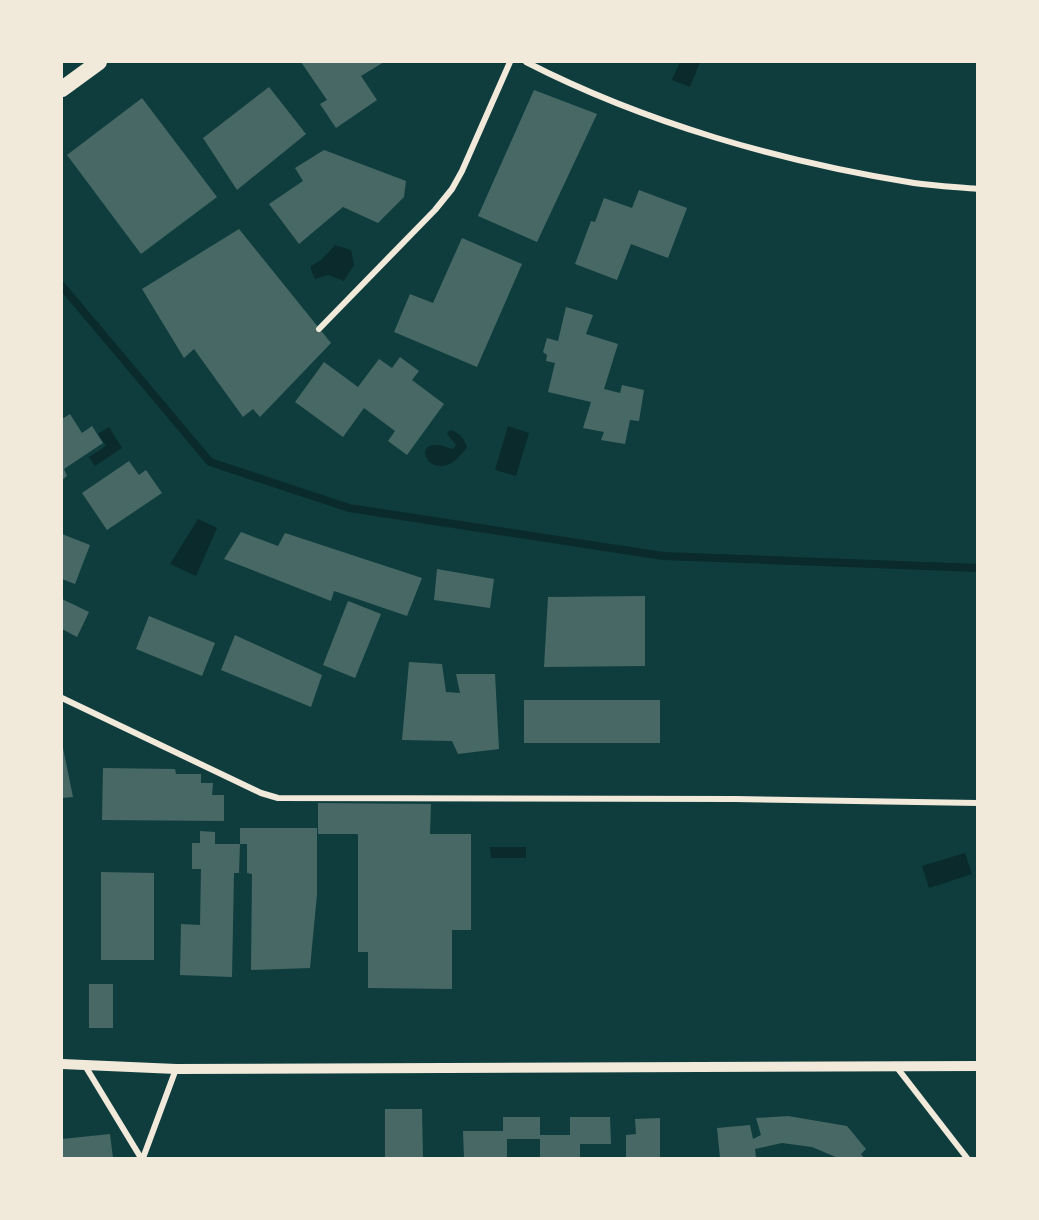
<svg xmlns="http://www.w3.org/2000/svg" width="1039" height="1220" viewBox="0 0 1039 1220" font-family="'Space Grotesk',sans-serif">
<rect width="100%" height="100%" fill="#0f3d3e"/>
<g fill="#0a2a2b">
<path d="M 680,62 L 700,62 L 690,87 L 672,80 Z"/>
<path d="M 335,245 L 351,250 L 354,265 L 344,281 L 328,275 L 315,279 L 310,267 L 322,259 Z"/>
<path d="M 508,426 L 529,433 L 516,476 L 495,470 Z"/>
<path d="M 109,427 L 122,448 L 95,466 L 89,457 L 106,446 L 98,434 Z"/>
<path d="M 450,430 C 459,432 464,438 467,447 C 437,491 411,446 434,445 C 440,444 447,448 453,449 L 456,445 L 447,434 Z"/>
<path d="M 198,519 L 217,528 L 196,576 L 170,564 Z"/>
<path d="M 490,847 L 526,847 L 526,858 L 491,858 Z"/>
<path d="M 965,853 L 972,874 L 929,888 L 922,866 Z"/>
</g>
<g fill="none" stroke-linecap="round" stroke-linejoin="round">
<path stroke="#0a2a2b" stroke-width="8" d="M 62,286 L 210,462 L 349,508 L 663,556 L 978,568"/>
</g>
<g fill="#486865">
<path d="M 301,62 L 384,62 L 361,76 L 377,100 L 336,128 L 320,104 L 327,100 Z"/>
<path d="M 269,87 L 306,134 L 237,190 L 203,138 Z"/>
<path d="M 534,90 L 597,114 L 537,242 L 478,216 Z"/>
<path d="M 142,98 L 217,197 L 141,254 L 67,155 Z"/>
<path d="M 324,150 L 406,181 L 404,197 L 378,223 L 343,207 L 299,244 L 269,204 L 303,181 L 295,168 Z"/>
<path d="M 639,190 L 687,208 L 668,258 L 631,244 L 617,280 L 575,264 L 591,221 L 595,222 L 604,198 L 632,208 Z"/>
<path d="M 239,229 L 331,343 L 260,417 L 253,409 L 243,417 L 194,349 L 184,358 L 142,289 Z"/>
<path d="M 462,238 L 522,264 L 477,367 L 394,332 L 410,294 L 433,303 Z"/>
<path d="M 566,307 L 593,315 L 586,334 L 618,344 L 604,389 L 620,393 L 622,385 L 644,390 L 639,421 L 630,420 L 625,444 L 601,440 L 604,432 L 583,428 L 591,402 L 548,392 L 555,363 L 546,361 L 547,355 L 543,352 L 547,338 L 558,341 Z"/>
<path d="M 400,357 L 419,371 L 412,380 L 444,404 L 407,455 L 388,441 L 395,431 L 364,408 L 343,437 L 295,402 L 324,362 L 358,387 L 379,359 L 392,368 Z"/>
<path d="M 70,414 L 82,433 L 92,426 L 103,443 L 64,469 L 67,476 L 62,480 L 62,419 Z"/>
<path d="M 129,461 L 139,475 L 146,470 L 162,493 L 107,530 L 82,493 Z"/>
<path d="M 241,532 L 278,546 L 285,533 L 422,578 L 407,616 L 334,591 L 331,601 L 224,559 Z"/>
<path d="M 62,534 L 90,545 L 75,584 L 62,579 Z"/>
<path d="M 437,569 L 494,579 L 490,608 L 434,600 Z"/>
<path d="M 645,596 L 645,666 L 544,667 L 548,597 Z"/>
<path d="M 62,599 L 89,612 L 77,637 L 62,629 Z"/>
<path d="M 348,601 L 381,614 L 355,678 L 323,665 Z"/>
<path d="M 149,616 L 215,643 L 202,676 L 136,649 Z"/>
<path d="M 235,635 L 322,675 L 311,707 L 221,670 Z"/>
<path d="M 409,662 L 442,664 L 446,692 L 460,693 L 456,674 L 495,674 L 499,749 L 458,754 L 452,741 L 402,740 Z"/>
<rect x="524" y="700" width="136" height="43"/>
<path d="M 62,743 L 73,797 L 62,798 Z"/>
<path d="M 103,768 L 175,769 L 176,774 L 201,774 L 201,783 L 213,783 L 212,795 L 224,795 L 224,821 L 102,820 Z"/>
<path d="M 318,803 L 431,804 L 430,834 L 471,834 L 471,930 L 452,930 L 452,989 L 368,988 L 368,952 L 358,952 L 358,834 L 318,834 Z"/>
<path d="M 240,828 L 317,828 L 317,894 L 310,968 L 251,970 L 252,874 L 247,873 L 247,844 L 240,844 Z"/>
<path d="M 200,831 L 215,832 L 215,844 L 240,844 L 239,873 L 234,873 L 232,977 L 180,975 L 181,924 L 200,925 L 201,869 L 192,869 L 192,843 L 200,843 Z"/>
<path d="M 101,872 L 154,873 L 154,960 L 101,960 Z"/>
<rect x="89" y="984" width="24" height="44"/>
<path d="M 385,1109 L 422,1109 L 423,1158 L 385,1158 Z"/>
<path d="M 788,1116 L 847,1126 L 866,1149 L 861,1154 L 864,1158 L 838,1158 L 812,1147 L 782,1143 L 755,1149 L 756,1158 L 720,1158 L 717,1128 L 750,1125 L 753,1139 L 761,1135 L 756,1118 Z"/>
<path d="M 503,1117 L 540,1117 L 540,1135 L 570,1135 L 570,1117 L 610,1117 L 611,1144 L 580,1144 L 580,1158 L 540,1158 L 540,1139 L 507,1139 L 507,1158 L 464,1158 L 463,1131 L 503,1131 Z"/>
<path d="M 660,1118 L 660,1158 L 626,1158 L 626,1135 L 636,1134 L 635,1119 Z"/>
<path d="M 110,1134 L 113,1158 L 62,1158 L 62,1139 Z"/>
</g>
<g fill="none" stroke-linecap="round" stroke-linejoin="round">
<g stroke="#f1e9da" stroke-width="6">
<path d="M 526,62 C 645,123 782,162 914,183 C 935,186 956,187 978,189"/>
<path d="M 319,329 L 435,210 L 452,189 L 462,171 L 510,62"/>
<path d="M 62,698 L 261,793 L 278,798 L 735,799 L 978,803"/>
<path d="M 84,1064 L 141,1158"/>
<path d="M 895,1065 L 967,1158"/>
<path d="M 143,1158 L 176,1069"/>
</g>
<path stroke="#f1e9da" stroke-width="10" d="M 62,1064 L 176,1069 L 978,1066"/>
<path stroke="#f1e9da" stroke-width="16" d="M 62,89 L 99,62"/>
</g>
<rect width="1039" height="1220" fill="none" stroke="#f1e9da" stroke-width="126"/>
</svg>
